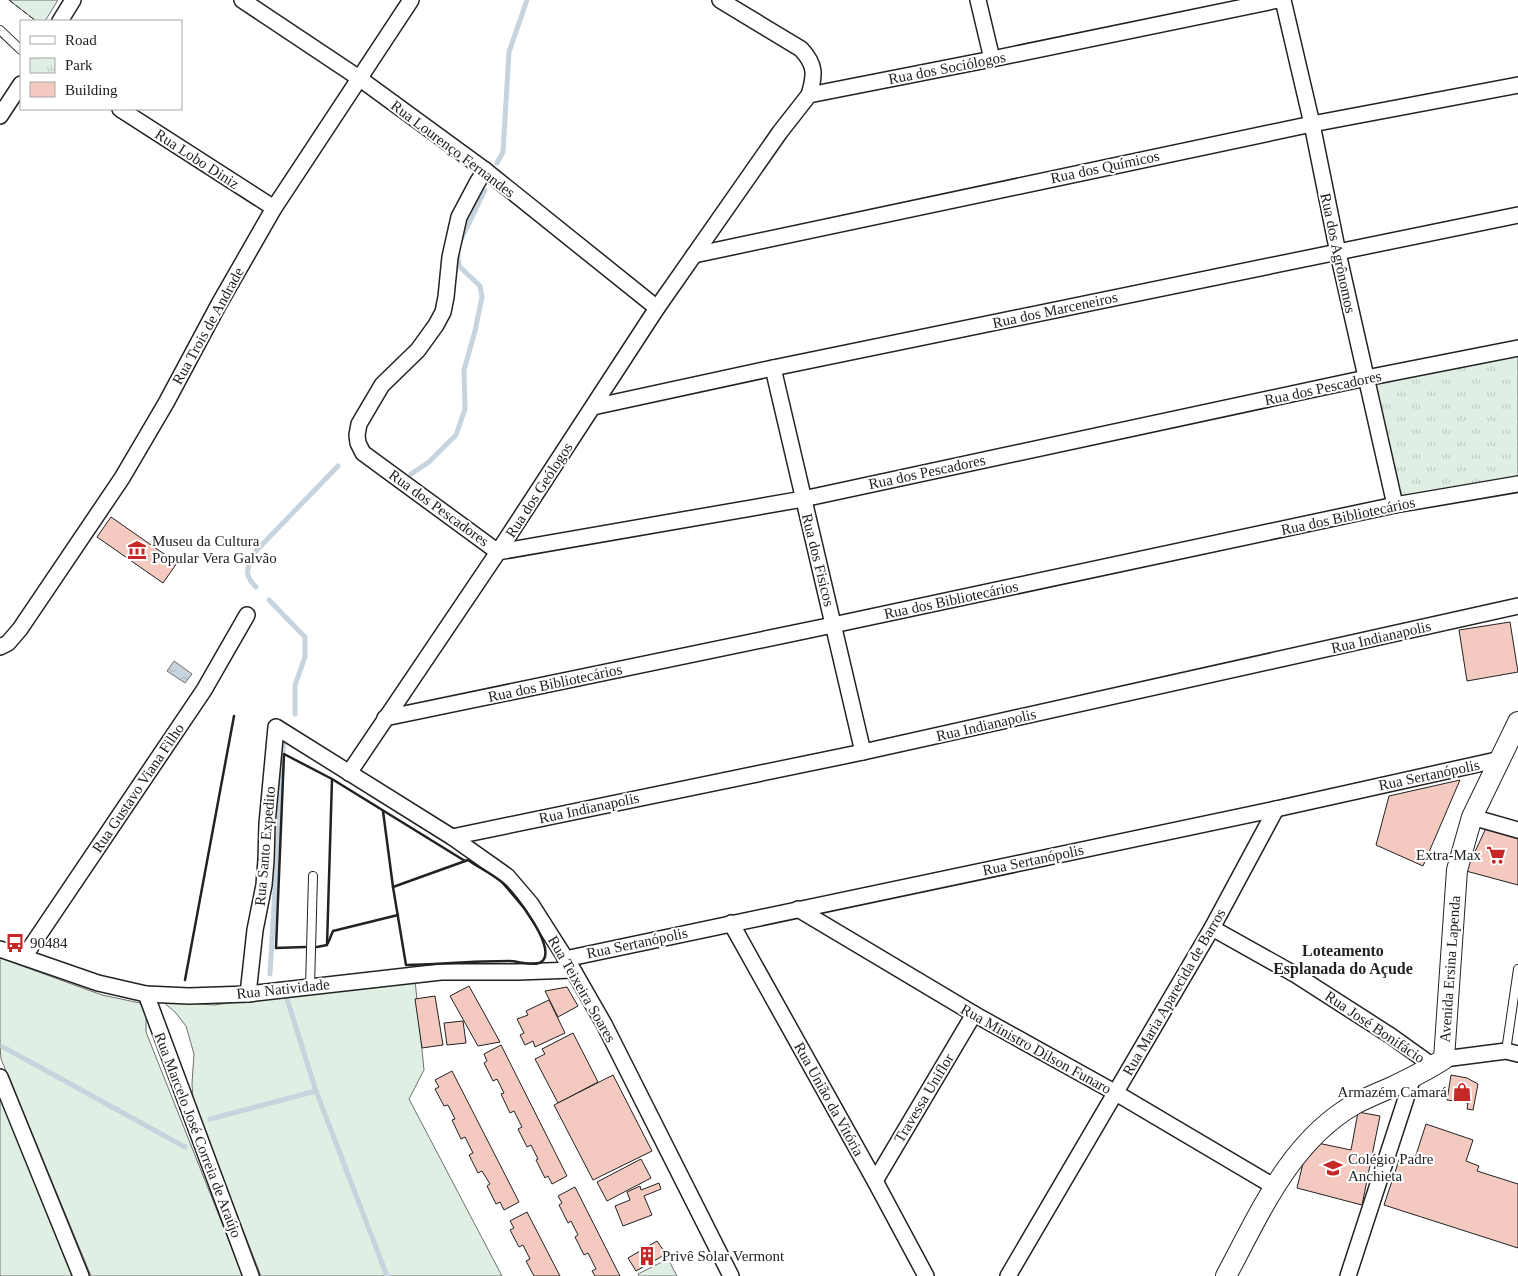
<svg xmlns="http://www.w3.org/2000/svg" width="1518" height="1276" viewBox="0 0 1518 1276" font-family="Georgia,serif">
<defs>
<pattern id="park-tufts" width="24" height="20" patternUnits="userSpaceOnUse" patternTransform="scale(1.25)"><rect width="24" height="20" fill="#e0efe3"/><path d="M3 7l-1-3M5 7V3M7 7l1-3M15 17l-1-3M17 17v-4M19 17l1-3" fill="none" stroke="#c0cdc2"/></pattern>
<pattern id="water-ripples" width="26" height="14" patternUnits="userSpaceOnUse" patternTransform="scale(1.25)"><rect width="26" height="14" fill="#c7d3dd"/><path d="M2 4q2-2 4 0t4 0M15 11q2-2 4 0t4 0" fill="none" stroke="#abb5bd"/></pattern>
</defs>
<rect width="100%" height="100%" fill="#fff"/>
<g fill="#e0efe3" stroke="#6f6f6f">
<path d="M 9,0 L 58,0 L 45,21 L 36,21 Z"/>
<path d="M 0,958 L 102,995 L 140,1003 L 146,1012 L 146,1032 L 243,1276 L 91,1276 L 1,1059 L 0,1046 Z"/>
<path d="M 415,980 L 424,1070 L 409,1099 L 502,1276 L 261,1276 L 193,1103 L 192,1083 L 194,1054 L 186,1026 L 175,1012 L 162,1001 L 214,1005 Z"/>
<path d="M 0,1089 L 73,1276 L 0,1276 Z"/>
<path d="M 668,1259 L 677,1276 L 639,1276 L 638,1274 Z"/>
</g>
<path fill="url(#park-tufts)" stroke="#6f6f6f" d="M 1518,348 L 1518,484 L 1395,505 L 1366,378 Z"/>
<path fill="url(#water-ripples)" stroke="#6f6f6f" d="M 174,661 L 192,674 L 185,683 L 167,671 Z"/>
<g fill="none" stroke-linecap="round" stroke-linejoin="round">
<g stroke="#c7d3dd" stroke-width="5">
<path d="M 497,163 L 503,152 L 509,52 L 527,0"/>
<path d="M 411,474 L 429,462 L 456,435 L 465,409 L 464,370 L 475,331 L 482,297 L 480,286 L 459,266 L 457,248 L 485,190"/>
<path d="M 256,587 C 243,574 247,569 254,553 L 338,466"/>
<path d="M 269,600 L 305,637 L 305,657 L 295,685 L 295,714"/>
<path d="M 270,974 L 284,735"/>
<path d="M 287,999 L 316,1091 L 387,1276"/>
<path d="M 3,1047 L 185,1147"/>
<path d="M 210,1119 L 316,1091"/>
</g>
</g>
<g fill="#f3c9c0" stroke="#222">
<path d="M 111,517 L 177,563 L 163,583 L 97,537 Z"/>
<path d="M 1510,622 L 1518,672 L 1467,681 L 1459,630 Z"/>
<path d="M 1460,780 L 1423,866 L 1376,845 L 1389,796 Z"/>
<path d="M 1486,828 L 1518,839 L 1518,885 L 1466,871 Z"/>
<path d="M 469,986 L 500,1042 L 478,1046 L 450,996 Z"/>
<path d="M 567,987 L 578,1006 L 558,1017 L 545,991 Z"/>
<path d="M 435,996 L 443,1045 L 422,1048 L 415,999 Z"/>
<path d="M 549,1000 L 565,1033 L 535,1047 L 533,1041 L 525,1045 L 520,1035 L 524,1033 L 517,1019 L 528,1015 L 526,1011 Z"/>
<path d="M 463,1021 L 466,1043 L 447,1045 L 444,1023 Z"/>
<path d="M 573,1033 L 598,1082 L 558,1103 L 535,1059 L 545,1054 L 542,1049 Z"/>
<path d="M 501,1045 L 567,1176 L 552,1184 L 548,1176 L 545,1178 L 536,1160 L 538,1159 L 531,1145 L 527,1147 L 518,1129 L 522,1127 L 514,1111 L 510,1113 L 501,1094 L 504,1093 L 497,1079 L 493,1081 L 484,1063 L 487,1061 L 484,1054 Z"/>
<path d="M 452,1071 L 519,1202 L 504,1210 L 500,1202 L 496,1204 L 487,1186 L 490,1184 L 482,1171 L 478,1173 L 469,1155 L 473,1153 L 465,1137 L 461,1139 L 452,1120 L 455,1119 L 448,1105 L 444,1106 L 435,1089 L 439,1087 L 435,1080 Z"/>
<path d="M 613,1075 L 652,1151 L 593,1180 L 554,1105 Z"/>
<path d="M 1451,1075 L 1467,1078 L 1478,1084 L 1473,1110 L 1467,1109 L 1468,1103 L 1447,1100 Z"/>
<path d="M 1358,1112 L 1380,1116 L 1362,1205 L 1297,1188 L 1306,1151 L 1313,1142 L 1351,1150 Z"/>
<path d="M 1426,1124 L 1473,1140 L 1466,1161 L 1479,1166 L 1477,1171 L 1518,1184 L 1518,1248 L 1384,1205 L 1401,1154 L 1415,1158 Z"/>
<path d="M 641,1159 L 651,1178 L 607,1201 L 597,1182 Z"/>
<path d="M 659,1183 L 661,1189 L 644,1196 L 652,1215 L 623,1226 L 615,1206 L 630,1200 L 627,1192 L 640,1186 L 641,1190 Z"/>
<path d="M 575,1187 L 620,1276 L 595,1276 L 592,1271 L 596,1269 L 588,1253 L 584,1255 L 575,1237 L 578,1235 L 571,1221 L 568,1223 L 559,1205 L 562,1203 L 558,1196 Z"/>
<path d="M 527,1212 L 560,1276 L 534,1276 L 526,1261 L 530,1259 L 523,1245 L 519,1247 L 510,1230 L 514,1228 L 510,1221 Z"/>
<path d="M 657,1241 L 666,1254 L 636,1271 L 628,1258 Z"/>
</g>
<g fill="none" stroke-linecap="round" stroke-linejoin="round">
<g stroke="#222" stroke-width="10">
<g id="service">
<path d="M 0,30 L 21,50"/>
<path d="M 310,987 L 313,876"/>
<path d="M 1506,1051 L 1518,969"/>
</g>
</g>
<g stroke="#222" stroke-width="18">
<g id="minor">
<path d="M 242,0 L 359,78 L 485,170 L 657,308"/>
<path d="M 720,0 L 801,49 C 816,65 815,75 809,95"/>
<path d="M 978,0 L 992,59"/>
<path d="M 1283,0 L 1312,124 L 1338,253 L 1395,505"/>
<path d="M 60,21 L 73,0"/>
<path d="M 120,109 L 274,208"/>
<path d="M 0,116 L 21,84"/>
<path d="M 485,170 L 477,183 L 459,217 L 450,257 L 446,297 L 443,312 L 436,325 L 418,350 L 382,385 L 359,424 L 357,435 L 358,443 L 363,453 L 498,552 L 803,499 L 1366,378 L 1518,348"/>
<path d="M 694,255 L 1312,124 L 1518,85"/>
<path d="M 773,368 L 863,752"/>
<path d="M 593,407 L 773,368 L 1518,215"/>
<path d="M 0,647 L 8,643 L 20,629 L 122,478 L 166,403 L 219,304 L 274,208 L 411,0"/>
<path d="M 385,718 L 833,625 L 1395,505 L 1518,484"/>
<path d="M 349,773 L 498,552 L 657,308 L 780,132 L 809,95 L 992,59 L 1278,0"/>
<path d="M 1472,817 L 1518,830"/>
<path d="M 452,837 L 863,752 L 1518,606"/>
<path d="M 798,909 L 974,1014 L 1116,1093 L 1275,1187"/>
<path d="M 731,923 L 875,1181 L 926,1276"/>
<path d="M 1212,928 L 1296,975 L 1391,1036 L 1433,1066"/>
<path d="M 0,949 L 98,983 L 146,994 L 189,996 L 248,994 L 441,972 L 518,972 L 573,970"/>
<path d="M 24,957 L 204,690 L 247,615"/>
<path d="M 565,959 L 1276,809 L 1501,759"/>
<path d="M 146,994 L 251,1276"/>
<path d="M 248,994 L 255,930 L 264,885 L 266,860 L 267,824 L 276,727 L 452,837 L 507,876 L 531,904 L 573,970 L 604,1024 L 731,1276"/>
<path d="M 1444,1059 L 1506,1051 L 1518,1054"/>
<path d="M 0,1077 L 81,1276"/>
<path d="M 875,1181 L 974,1014"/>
<path d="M 1008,1276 L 1212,928 L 1276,809"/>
<path d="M 1348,1276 L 1413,1077"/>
</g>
</g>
<g stroke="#222" stroke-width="22">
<path id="tertiary" d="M 1226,1276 C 1260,1213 1290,1141 1355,1104 C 1366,1098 1378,1093 1390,1088 C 1409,1079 1427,1070 1444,1059 L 1457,870 L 1472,817 L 1518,722"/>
</g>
<use href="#service" stroke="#fff" stroke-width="8"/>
<use href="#minor" stroke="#fff" stroke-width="15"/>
<use href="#tertiary" stroke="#fff" stroke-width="20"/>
<path stroke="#222" stroke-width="1" stroke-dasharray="6 2.5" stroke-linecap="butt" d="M 9,0 L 36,21"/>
<g stroke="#222" stroke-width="2.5">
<path d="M 383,811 L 393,887"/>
<path d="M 468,860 C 479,868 493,874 503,883 C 513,891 563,954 539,963 C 530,966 518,961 509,961 C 474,961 440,964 406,965 L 393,887 Z"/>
<path d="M 328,943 L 333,931 L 398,915"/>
<path d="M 327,945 L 332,779"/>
<path d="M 305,947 L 276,948 L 284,754 L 332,779 L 465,861"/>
<path d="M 317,947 L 327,945"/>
<path d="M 185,980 L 234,716"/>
</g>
</g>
<defs>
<g id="museum-bare" transform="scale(1.5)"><path d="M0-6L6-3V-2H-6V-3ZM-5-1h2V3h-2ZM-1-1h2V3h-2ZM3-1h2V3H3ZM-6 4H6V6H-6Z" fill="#c62828" stroke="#fff" stroke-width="2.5" paint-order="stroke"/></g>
<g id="supermarket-bare" transform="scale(1.5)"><path d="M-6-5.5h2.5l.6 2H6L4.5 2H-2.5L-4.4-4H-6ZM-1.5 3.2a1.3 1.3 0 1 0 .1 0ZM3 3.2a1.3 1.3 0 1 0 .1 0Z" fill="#c62828" stroke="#fff" stroke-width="2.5" paint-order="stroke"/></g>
<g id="bus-bare" transform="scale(1.5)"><path d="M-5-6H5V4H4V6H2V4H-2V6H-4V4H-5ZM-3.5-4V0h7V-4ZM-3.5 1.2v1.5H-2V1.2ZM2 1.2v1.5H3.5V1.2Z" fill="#c62828" stroke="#fff" stroke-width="2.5" paint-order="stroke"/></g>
<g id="shop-bare" transform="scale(1.5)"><path d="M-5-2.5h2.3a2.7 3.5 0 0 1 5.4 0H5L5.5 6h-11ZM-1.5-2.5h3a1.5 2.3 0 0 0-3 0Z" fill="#c62828" stroke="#fff" stroke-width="2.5" paint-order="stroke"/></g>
<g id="school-bare" transform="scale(1.5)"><path d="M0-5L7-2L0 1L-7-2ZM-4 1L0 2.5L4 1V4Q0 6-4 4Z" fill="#c62828" stroke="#fff" stroke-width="2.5" paint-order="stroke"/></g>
<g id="building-bare" transform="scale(1.5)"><path d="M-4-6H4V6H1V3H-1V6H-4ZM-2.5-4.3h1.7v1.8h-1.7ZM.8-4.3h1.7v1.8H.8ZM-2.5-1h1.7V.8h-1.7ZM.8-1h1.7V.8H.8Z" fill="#c62828" stroke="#fff" stroke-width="2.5" paint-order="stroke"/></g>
</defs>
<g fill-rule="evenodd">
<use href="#museum-bare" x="137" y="550"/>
<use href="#supermarket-bare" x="1496" y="855"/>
<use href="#bus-bare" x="15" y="943"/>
<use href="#shop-bare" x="1462" y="1092"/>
<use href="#school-bare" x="1333" y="1168"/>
<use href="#building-bare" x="647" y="1256"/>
</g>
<g text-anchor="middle" stroke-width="4" stroke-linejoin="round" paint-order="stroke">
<g font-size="15" fill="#222" stroke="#fff">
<text transform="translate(947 68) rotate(-11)" y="5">Rua dos Sociólogos</text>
<text transform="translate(453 149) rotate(37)" y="5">Rua Lourenço Fernandes</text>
<text transform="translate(197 159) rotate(33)" y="5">Rua Lobo Diniz</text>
<text transform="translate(1105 167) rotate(-12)" y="5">Rua dos Químicos</text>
<text transform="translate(1338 253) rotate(78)" y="5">Rua dos Agrônomos</text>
<text transform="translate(1055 310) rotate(-12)" y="5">Rua dos Marceneiros</text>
<text transform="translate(208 326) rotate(-61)" y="5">Rua Trois de Andrade</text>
<text transform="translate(1323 388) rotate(-12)" y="5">Rua dos Pescadores</text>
<text transform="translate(927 472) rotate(-12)" y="5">Rua dos Pescadores</text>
<text transform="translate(539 490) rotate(-57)" y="5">Rua dos Geólogos</text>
<text transform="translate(439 508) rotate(36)" y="5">Rua dos Pescadores</text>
<text transform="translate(1348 516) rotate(-12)" y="5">Rua dos Bibliotecários</text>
<text transform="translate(818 560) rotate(76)" y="5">Rua dos Fisicos</text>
<text transform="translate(951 600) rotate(-12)" y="5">Rua dos Bibliotecários</text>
<text transform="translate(1381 637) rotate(-13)" y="5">Rua Indianapolis</text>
<text transform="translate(555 683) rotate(-12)" y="5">Rua dos Bibliotecários</text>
<text transform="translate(986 725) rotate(-13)" y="5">Rua Indianapolis</text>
<text transform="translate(1429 775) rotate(-12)" y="5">Rua Sertanópolis</text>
<text transform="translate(138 788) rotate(-56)" y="5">Rua Gustavo Viana Filho</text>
<text transform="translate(589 808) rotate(-12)" y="5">Rua Indianapolis</text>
<text transform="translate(265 846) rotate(-85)" y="5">Rua Santo Expedito</text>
<text transform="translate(1033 860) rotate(-12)" y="5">Rua Sertanópolis</text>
<text transform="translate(637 943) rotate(-12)" y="5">Rua Sertanópolis</text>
<text transform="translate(1450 969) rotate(-86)" y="5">Avenida Ersina Lapenda</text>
<text transform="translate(283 989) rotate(-6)" y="5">Rua Natividade</text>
<text transform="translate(582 989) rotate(60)" y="5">Rua Teixeira Soares</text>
<text transform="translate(1174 992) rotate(-60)" y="5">Rua Maria Aparecida de Barros</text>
<text transform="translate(1375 1027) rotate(34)" y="5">Rua José Bonifácio</text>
<text transform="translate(1036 1049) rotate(29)" y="5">Rua Ministro Dilson Funaro</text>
<text transform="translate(924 1098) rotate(-59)" y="5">Travessa Uniflor</text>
<text transform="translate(829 1099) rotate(61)" y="5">Rua União da Vitória</text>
<text transform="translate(198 1135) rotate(69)" y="5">Rua Marcelo José Correia de Araújo</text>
</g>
<g font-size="15" fill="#222" stroke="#fff" text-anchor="start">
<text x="152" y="546">Museu da Cultura<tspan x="152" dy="17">Popular Vera Galvão</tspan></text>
<text x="1481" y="860" text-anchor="end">Extra-Max</text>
<text x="30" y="948">90484</text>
<text x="1447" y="1097" text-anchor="end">Armazém Camará</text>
<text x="1348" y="1164">Colégio Padre<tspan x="1348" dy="17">Anchieta</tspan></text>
<text x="662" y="1261">Privê Solar Vermont</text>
</g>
<g font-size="16" font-weight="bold" fill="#222" stroke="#fff">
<text x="1343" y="956">Loteamento<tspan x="1343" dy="18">Esplanada do Açude</tspan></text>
</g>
</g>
<rect x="20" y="20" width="162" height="90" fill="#ffffff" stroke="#a7a7a7"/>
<rect x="30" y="36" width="25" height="8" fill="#ffffff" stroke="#a7a7a7"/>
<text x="65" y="45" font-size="15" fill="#222222">Road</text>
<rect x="30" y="58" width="25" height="15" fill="url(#park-tufts)" stroke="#a7a7a7"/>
<text x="65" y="70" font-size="15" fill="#222222">Park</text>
<rect x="30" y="82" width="25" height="15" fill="#f3c9c0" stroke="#a7a7a7"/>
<text x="65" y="95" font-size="15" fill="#222222">Building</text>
</svg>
